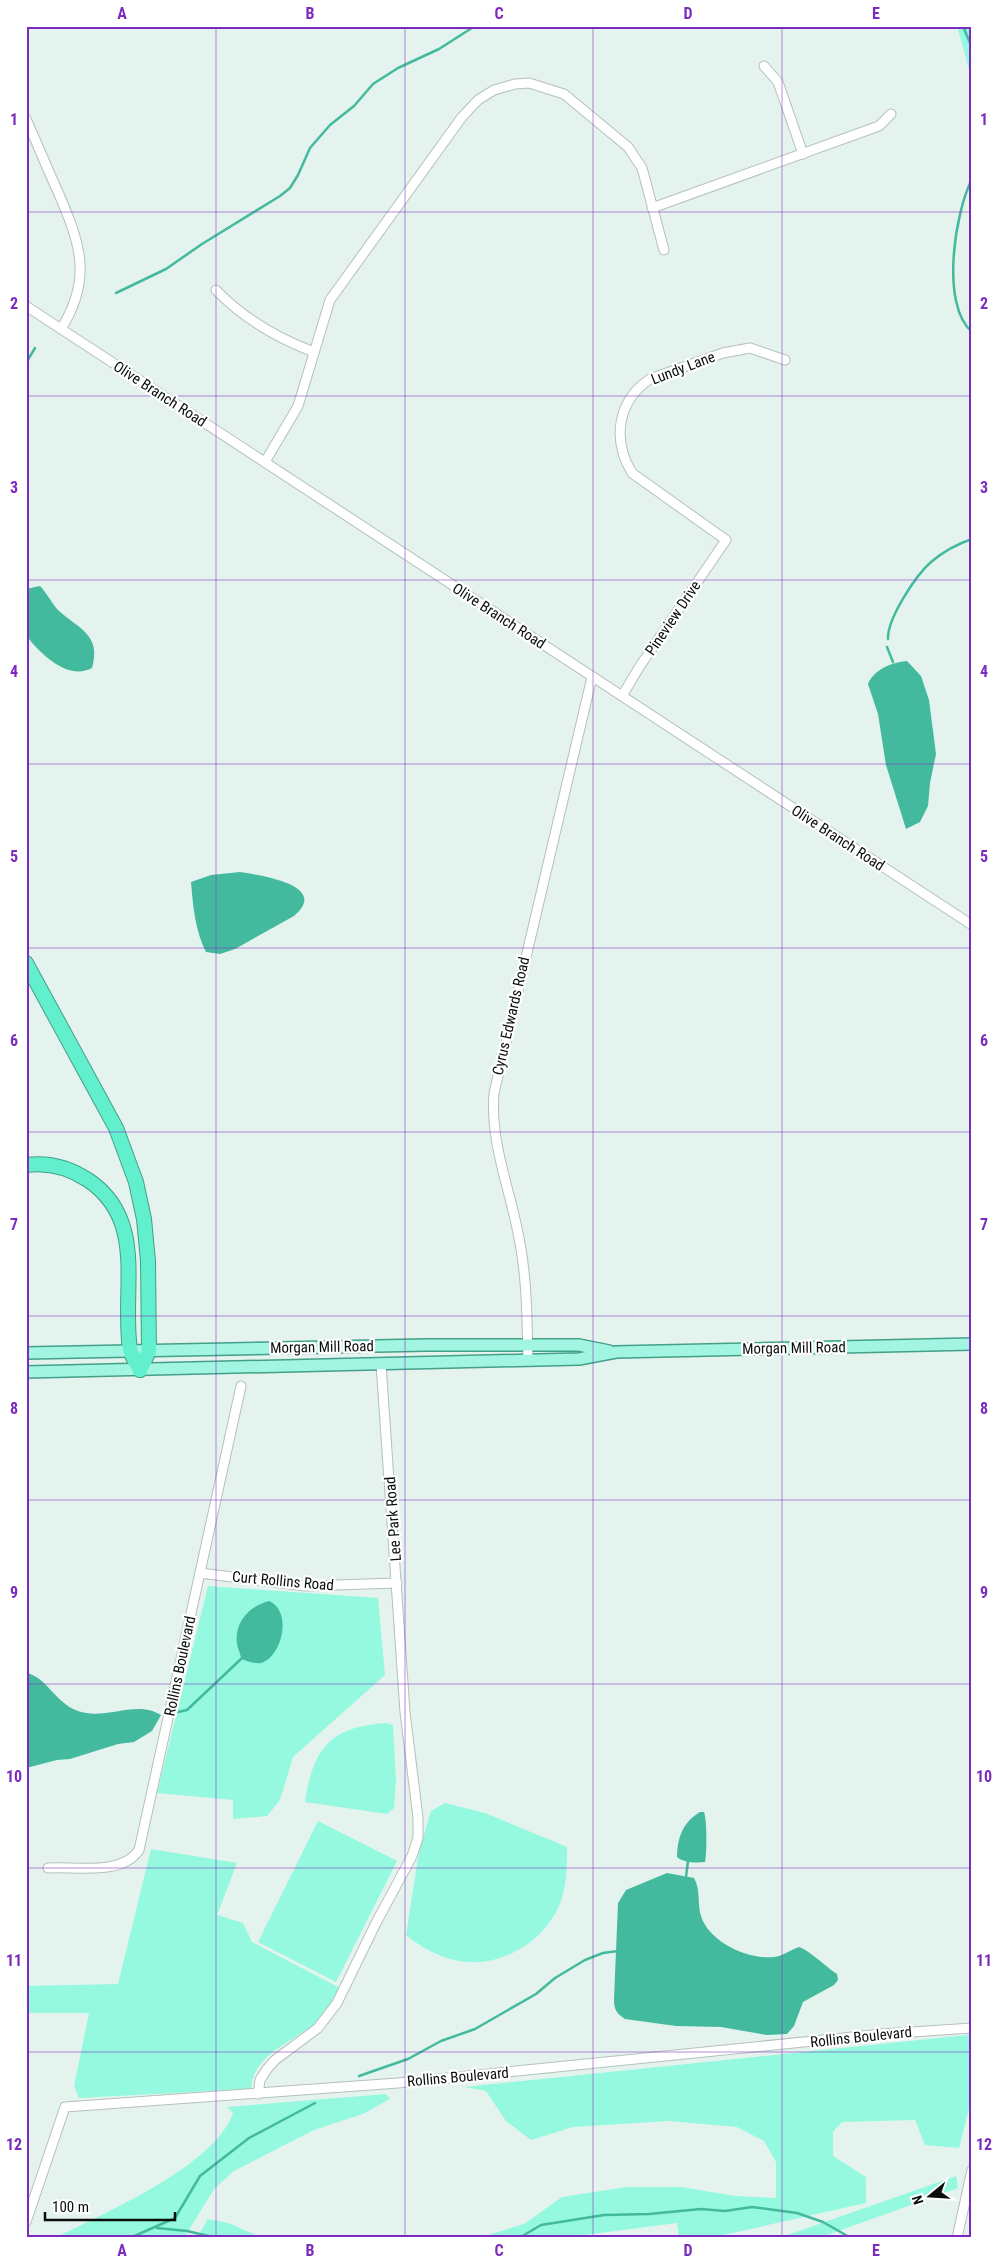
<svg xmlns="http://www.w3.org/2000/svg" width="998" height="2264" viewBox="0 0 998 2264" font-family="'Roboto Condensed',sans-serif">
<rect width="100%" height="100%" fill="#e5f3ee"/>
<g fill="#94f9de">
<path d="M 957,26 L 972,26 L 972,80 Z"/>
<path d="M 208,1586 L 378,1598 L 385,1675 L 293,1757 L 280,1800 L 267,1816 L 233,1819 L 233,1800 L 157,1793 Z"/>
<path d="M 386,1723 L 393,1725 L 396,1781 L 394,1808 L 387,1814 L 305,1802 C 313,1749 329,1727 386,1723 Z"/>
<path d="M 445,1803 L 485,1813 L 567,1847 C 567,1865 567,1883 561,1901 C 555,1917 543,1933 529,1943 C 487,1973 444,1966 406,1935 L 419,1852 L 431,1811 Z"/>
<path d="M 318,1821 L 397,1861 L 336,1982 L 258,1942 Z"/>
<path d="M 151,1849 L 237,1863 L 217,1915 L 243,1923 L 252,1942 L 340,1988 C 332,1999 325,2014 315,2023 C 292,2043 253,2054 251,2089 L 79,2098 L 74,2086 L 89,2013 L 26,2013 L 26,1986 L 118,1984 Z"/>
<path d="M 967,2035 L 972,2035 L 972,2097 L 959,2148 L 925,2145 L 915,2120 L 842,2122 L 833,2132 L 833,2156 L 866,2177 L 866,2203 L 710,2238 L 679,2238 L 677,2223 L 561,2238 L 478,2238 L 524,2224 L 562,2197 L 626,2187 L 681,2187 L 735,2196 L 776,2198 L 776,2162 L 764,2141 L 737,2127 L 669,2121 L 573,2127 L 531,2140 L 506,2121 L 486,2091 L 464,2087 Z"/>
<path d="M 386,2094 L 390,2099 L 363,2114 L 314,2130 L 234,2171 L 214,2189 L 184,2238 L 55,2238 C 104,2213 215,2166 233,2113 L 227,2107 Z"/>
<path d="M 956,2176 L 958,2188 L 819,2238 L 779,2238 Z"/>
<path d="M 208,2219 L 228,2223 L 263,2238 L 197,2238 Z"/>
</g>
<g fill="#43ba9e">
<path d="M 40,586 C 47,593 52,604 59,611 C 78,628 102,635 92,668 C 68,681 40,654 26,635 L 26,589 Z"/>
<path d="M 907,661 L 921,676 L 929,700 L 936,754 L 930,783 L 928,806 L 920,822 L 906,829 L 886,765 L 878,714 L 868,684 C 874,669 893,662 907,661 Z"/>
<path d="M 240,872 C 259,875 331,885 294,916 L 235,949 L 220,954 L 206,952 C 195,930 193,906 191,882 L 211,875 Z"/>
<path d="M 269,1601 C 293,1611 282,1657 261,1663 C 254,1664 248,1661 241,1659 C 241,1654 238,1650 237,1644 C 234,1623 249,1606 269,1601 Z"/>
<path d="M 26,1673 C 46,1676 55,1703 78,1711 C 106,1721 135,1699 161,1715 L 152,1731 L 134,1742 L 118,1744 L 70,1759 L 57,1760 L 26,1768 Z"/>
<path d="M 700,1812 L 704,1812 C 707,1820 707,1852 705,1862 C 696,1863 684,1863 677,1857 C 677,1838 683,1822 700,1812 Z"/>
<path d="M 667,1873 L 694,1878 C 701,1890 697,1903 701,1916 C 709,1942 748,1960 774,1957 C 783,1956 790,1950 799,1947 C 809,1950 826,1967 837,1974 L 838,1980 L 834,1985 L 803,2002 L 794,2026 L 787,2034 L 767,2035 L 721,2027 L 676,2026 L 625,2019 C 616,2013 614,2009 614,1999 L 618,1903 L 626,1890 Z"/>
</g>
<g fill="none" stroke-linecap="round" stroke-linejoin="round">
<g stroke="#43ba9e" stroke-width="2.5">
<path d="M 963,26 L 972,48"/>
<path d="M 972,179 C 955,212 940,305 972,332"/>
<path d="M 116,293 L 166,269 L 202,244 L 280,196 L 290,188 L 298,175 L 310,148 L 330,125 L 354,106 L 373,84 L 398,68 L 439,49 L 475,26"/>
<path d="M 26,363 L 35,348"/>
<path d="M 888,639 C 887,619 916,575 931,562 C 944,551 957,544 972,539"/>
<path d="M 887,647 L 893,662"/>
<path d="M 178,1712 L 187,1710 L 241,1659"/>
<path d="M 686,1877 L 688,1861"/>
<path d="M 359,2076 L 408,2059 L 441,2041 L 475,2029 L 536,1994 L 555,1978 L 585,1960 L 603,1953 L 618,1951"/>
<path d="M 157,2228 L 187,2231 L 217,2238"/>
<path d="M 130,2238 L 175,2218 L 200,2176 L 249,2138 L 315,2103"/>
<path d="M 519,2238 L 541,2225 L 604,2215 L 649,2214 L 701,2209 L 725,2211 L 752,2207 L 797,2213 L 823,2222 L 851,2238"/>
</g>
<g stroke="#b4c0bc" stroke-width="11">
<g id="minor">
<path d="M 764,66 L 778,82 L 803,154"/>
<path d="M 26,119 C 37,143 47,168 58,192 C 80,243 93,278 61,329"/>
<path d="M 652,208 L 879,126 L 891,114"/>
<path d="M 216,290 C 243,318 277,338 314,352"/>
<path d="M 26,306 L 972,925"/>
<path d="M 265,462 L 298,406 L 330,300 L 462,117 L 478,100 L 494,90 L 515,84 L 529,83 L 564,94 L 628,147 L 642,168 L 664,250"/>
<path d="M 622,696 L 640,666 L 726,540 L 632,473 C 612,440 617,401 650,379 L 723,353 L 750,348 L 785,360"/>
<path d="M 528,1360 C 527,1317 527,1275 518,1233 C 509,1186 490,1142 494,1093 L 592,677"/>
<path d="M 200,1573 L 305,1586 L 397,1583"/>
<path d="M 48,1868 C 76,1866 122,1876 139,1850 L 241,1386"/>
<path d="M 258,2094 L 260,2080 L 267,2069 L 275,2060 L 318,2028 L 337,2003 L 376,1923 L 412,1856 L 418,1838 L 418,1818 L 405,1712 L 381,1364"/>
<path d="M 26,2222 L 65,2107 L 398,2083 L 882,2034 L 972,2028"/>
<path d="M 957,2238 L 972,2170"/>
</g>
</g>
<g stroke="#43a089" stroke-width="14">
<g id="major">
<path d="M 26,1353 L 426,1345 L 579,1345 L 609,1351"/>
<path d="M 26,1372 L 579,1359 L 616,1352 L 972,1344"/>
</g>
</g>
<g stroke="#43a089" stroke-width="16">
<g id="highway">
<path d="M 26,963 L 116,1128 L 136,1182 L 144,1219 L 148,1261 L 149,1351 L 140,1370"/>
<path d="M 26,1165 C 48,1162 70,1168 88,1180 C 148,1220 121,1291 130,1349 C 131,1356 137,1364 140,1370"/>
</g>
</g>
<use href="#minor" stroke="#fff" stroke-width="9"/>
<use href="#major" stroke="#a1f5e1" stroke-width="11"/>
<use href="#highway" stroke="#62efcd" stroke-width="14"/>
</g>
<path fill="none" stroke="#7b2cbf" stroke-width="1" stroke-opacity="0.55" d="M 216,26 L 216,2238M 405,26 L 405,2238M 593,26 L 593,2238M 782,26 L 782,2238M 26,212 L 972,212M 26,396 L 972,396M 26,580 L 972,580M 26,764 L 972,764M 26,948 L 972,948M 26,1132 L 972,1132M 26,1316 L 972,1316M 26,1500 L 972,1500M 26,1684 L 972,1684M 26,1868 L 972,1868M 26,2052 L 972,2052"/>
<g text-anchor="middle" stroke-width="4.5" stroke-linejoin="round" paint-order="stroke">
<g font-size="15" fill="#090e0c" stroke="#fff">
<text transform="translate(683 368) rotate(-21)" y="5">Lundy Lane</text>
<text transform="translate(160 394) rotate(33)" y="5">Olive Branch Road</text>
<text transform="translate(499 616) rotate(33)" y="5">Olive Branch Road</text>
<text transform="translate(673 618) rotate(-56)" y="5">Pineview Drive</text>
<text transform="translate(838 838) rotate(33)" y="5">Olive Branch Road</text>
<text transform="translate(511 1016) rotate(-77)" y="5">Cyrus Edwards Road</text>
<text transform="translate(322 1347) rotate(-1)" y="5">Morgan Mill Road</text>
<text transform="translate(794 1348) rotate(-1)" y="5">Morgan Mill Road</text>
<text transform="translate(393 1519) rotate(-94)" y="5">Lee Park Road</text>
<text transform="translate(283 1581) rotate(5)" y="5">Curt Rollins Road</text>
<text transform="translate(180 1666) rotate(-78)" y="5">Rollins Boulevard</text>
<text transform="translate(861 2037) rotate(-6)" y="5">Rollins Boulevard</text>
<text transform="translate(458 2077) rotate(-5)" y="5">Rollins Boulevard</text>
</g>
</g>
<rect width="998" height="2264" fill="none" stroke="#ffffff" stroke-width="55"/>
<g transform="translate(930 2196) rotate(252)" stroke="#ffffff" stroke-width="4" paint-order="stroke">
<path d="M0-4L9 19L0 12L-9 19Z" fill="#090e0c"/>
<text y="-8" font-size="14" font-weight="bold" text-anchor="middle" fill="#090e0c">N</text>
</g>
<path d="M45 2212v8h130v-8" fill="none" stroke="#090e0c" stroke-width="2.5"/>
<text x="52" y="2212" font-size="15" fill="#090e0c" stroke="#ffffff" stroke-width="4" paint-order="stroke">100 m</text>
<rect x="28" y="28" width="942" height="2208" fill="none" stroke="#7b2cbf" stroke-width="2"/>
<g font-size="16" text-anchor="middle" font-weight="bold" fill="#7b2cbf">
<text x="122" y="19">A</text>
<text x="310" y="19">B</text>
<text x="499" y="19">C</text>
<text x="688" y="19">D</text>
<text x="876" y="19">E</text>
<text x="14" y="125">1</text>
<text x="984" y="125">1</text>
<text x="14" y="309">2</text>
<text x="984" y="309">2</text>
<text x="14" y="493">3</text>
<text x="984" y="493">3</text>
<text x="14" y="677">4</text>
<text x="984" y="677">4</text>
<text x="14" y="862">5</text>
<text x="984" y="862">5</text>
<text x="14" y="1046">6</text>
<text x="984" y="1046">6</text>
<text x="14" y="1230">7</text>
<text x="984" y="1230">7</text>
<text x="14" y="1414">8</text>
<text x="984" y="1414">8</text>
<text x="14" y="1598">9</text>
<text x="984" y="1598">9</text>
<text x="14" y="1782">10</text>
<text x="984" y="1782">10</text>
<text x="14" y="1966">11</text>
<text x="984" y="1966">11</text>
<text x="14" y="2150">12</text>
<text x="984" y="2150">12</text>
<text x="122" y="2256">A</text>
<text x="310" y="2256">B</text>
<text x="499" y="2256">C</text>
<text x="688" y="2256">D</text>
<text x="876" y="2256">E</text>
</g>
</svg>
